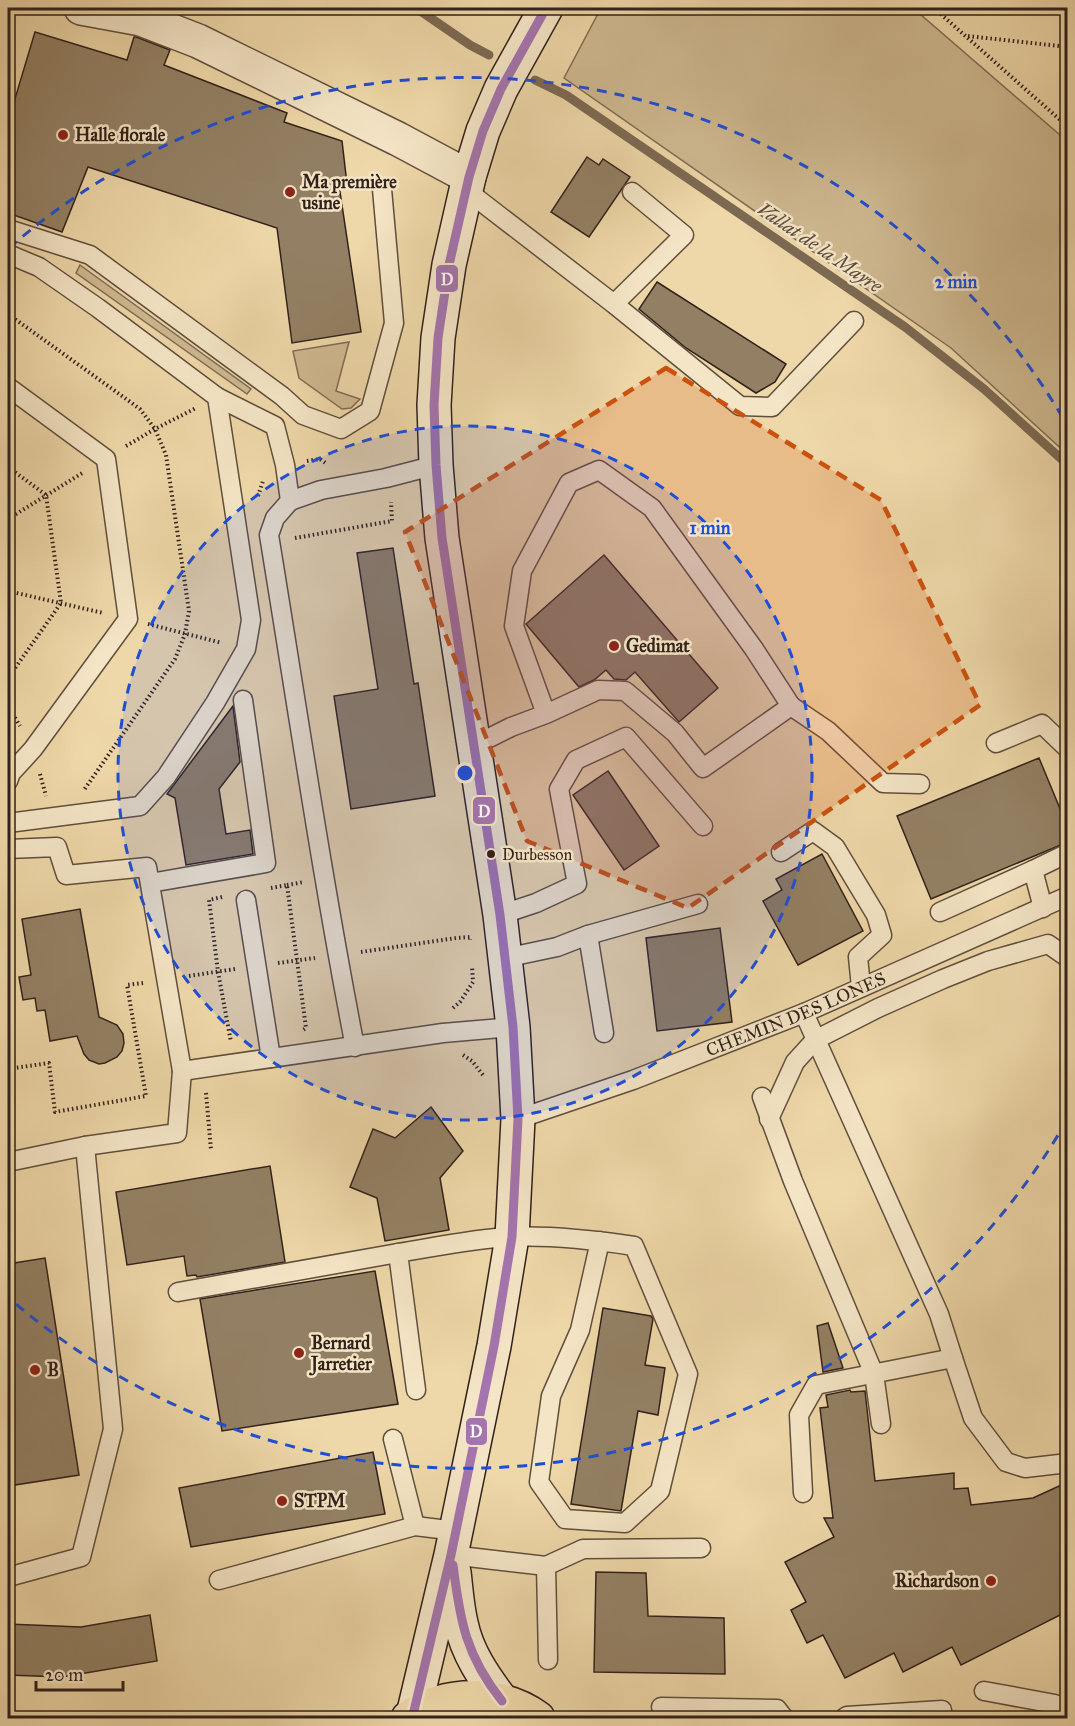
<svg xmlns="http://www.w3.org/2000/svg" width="1075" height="1726" viewBox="0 0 1075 1726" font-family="'IM FELL Great Primer',serif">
<rect width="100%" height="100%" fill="#eed7a8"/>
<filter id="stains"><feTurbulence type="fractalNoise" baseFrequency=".00333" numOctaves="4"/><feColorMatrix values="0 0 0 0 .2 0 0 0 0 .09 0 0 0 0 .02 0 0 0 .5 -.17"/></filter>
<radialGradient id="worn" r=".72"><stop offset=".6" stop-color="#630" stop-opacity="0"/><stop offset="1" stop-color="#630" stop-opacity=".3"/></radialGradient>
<g fill="#ceb890" stroke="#806c56" stroke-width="1.5">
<path d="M 601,8 L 913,8 L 1067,141 L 1067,454 L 951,348 L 564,78 Z"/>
<path d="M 80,265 L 251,389 L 247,394 L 76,273 Z"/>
<path d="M 349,342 L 336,391 L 360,399 L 351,408 L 342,409 L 299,378 L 293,351 Z"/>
</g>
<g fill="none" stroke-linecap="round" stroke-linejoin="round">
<g stroke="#7c6953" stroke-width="9">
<path d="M 416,8 L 470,45 L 489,55"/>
<path d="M 535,80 L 566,95 L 905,327 L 984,389 L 1068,465"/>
</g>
</g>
<g fill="#938064" stroke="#31211b" stroke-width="1.5">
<path d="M 35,32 L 127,60 L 134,37 L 136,37 L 170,50 L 164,65 L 287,113 L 284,122 L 342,141 L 347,184 L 339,185 L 361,332 L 292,343 L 277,228 L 88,167 L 62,232 L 8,213 L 8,122 Z"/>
<path d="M 587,157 L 599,165 L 603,159 L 630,177 L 589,237 L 551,212 Z"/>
<path d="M 657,282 L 786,364 L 775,382 L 756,393 L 686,348 L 639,309 Z"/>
<path d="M 393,548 L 414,684 L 418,683 L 435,796 L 351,809 L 334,696 L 378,689 L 357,553 Z"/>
<path d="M 604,555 L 718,688 L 679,722 L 635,672 L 626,680 L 614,679 L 606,670 L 594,680 L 579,687 L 526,624 Z"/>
<path d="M 233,706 L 240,762 L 219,789 L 226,834 L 250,830 L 253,854 L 186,865 L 175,798 L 167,794 Z"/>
<path d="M 1039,758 L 1068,828 L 1068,842 L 931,899 L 897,816 Z"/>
<path d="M 608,771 L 659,846 L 624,870 L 573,795 Z"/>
<path d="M 822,854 L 863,931 L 798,965 L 763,901 L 782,890 L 776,879 Z"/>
<path d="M 80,909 L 99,1017 L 117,1025 L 123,1034 L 124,1043 L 122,1051 L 117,1057 L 105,1063 L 99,1064 L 89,1060 L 84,1054 L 77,1036 L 50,1041 L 45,1010 L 37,1011 L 35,998 L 23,1000 L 19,977 L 31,975 L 22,919 Z"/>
<path d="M 720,928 L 732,1022 L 657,1031 L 646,938 Z"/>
<path d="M 431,1107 L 463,1151 L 440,1178 L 449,1230 L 385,1241 L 377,1198 L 350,1187 L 373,1129 L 395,1138 Z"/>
<path d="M 270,1166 L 285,1262 L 197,1277 L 196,1275 L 187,1276 L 184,1256 L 127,1265 L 116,1192 Z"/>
<path d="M 45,1258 L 79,1475 L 8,1486 L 8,1264 Z"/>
<path d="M 375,1271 L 398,1404 L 222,1431 L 200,1299 Z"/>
<path d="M 603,1308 L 651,1316 L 653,1319 L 645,1365 L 665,1368 L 658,1415 L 638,1411 L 621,1511 L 571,1504 Z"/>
<path d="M 828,1323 L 843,1368 L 823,1372 L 817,1326 Z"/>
<path d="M 850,1390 L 851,1392 L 865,1391 L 875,1481 L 954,1473 L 954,1489 L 968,1488 L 971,1505 L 1033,1498 L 1068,1482 L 1068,1611 L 961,1665 L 952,1647 L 903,1672 L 894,1653 L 845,1678 L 823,1635 L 807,1643 L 791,1610 L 806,1602 L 785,1562 L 834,1537 L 824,1518 L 833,1518 L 820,1408 L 828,1407 L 826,1395 Z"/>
<path d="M 373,1452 L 385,1514 L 191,1547 L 179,1488 Z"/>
<path d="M 596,1572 L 646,1573 L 648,1616 L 724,1618 L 725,1674 L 594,1672 Z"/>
<path d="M 150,1615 L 157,1661 L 62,1677 L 8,1675 L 8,1624 L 81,1627 Z"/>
</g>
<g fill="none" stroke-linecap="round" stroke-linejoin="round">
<g stroke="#604e3e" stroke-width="21">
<g id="service">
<path d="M 466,190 L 614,304 L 740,406 L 772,407 L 854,321"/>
<path d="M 8,229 L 90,255 L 282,396 L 303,415 L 341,429 L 370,411 L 394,323 L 382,189"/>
<path d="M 8,254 L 39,267 L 98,308 L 217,397 L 251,620 L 246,649 L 215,703 L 166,777 L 140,806 L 8,823"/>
<path d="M 614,304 L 684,235 L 632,192"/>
<path d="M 8,387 L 106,459 L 128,619 L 33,749 L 11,773 L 8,781"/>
<path d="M 217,397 L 275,426 L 285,465 L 290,501 L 275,518 L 269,535 C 297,706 322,877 355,1047"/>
<path d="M 290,501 L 321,490 L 386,478 L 436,465"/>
<path d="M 791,706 L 828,731 L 883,783 L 920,784"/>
<path d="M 996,743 L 1042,724 L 1068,749"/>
<path d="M 475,745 L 511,727 L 546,714 L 514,626 L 522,571 L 569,483 L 599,470 L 652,508 L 754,649 L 791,706 L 703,768 L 675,733 L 625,691 L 598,690 L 546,714"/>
<path d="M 8,849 L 57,847 L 66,875 L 147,867 L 182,1071 L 177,1133 L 85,1146 L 8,1162"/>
<path d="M 781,852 L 813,831 L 835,847 L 876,915 L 882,935 L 858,957 L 861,987"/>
<path d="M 150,883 L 266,863 L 243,700"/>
<path d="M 246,900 L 271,1058"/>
<path d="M 1043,908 L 1033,870 L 1068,853"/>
<path d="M 940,912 L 1033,870"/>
<path d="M 500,915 L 536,903 L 577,884 L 559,789 L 576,760 L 626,737 L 703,826"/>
<path d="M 588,935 L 698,904"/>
<path d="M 505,958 L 557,947 L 588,935 L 604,1033"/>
<path d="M 804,1013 L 939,1314 L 953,1358"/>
<path d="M 182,1071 L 443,1033 L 513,1027"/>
<path d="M 762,1097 L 793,1181 L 874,1374 L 881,1424"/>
<path id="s1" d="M 518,1119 L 633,1080 L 804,1013 L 1068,896"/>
<path d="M 769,1119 L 795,1062 L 815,1040 L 878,1008 L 943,979 L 988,961 L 1048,944 L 1068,958"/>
<path d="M 178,1292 L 398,1253"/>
<path d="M 416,1390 L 398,1253 C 435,1247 472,1239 509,1237 C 550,1235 594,1240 634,1246 L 688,1374 L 660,1491 L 625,1523 L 565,1519 L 539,1482 L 551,1396 L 580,1330 L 600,1241"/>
<path d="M 393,1439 L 415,1526"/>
<path d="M 803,1493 L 799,1415 L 816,1385 L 953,1358 L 973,1418 L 1006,1462 L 1025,1468 L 1068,1463"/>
<path d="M 451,1555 L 546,1566 L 548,1660"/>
<path d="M 546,1566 L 583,1549 L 701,1548"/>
<path d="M 8,1577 L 81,1557 L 113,1429 L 85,1146"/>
<path d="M 219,1580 L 415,1526 L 456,1531"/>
<path d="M 984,1691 L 1055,1704 L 1056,1718"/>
<path d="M 661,1707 L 777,1709 L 784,1718"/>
<path d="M 844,1718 L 847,1716 L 942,1710"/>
</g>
</g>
<g stroke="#604e3e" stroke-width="36">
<path id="minor" d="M 81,8 L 141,19 L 198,41 L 398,139 L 469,177"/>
</g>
<g stroke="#31211b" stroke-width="36">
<g id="secondary">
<path d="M 454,1572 C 456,1589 457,1606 461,1623 C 467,1653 484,1677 502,1701"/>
<path d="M 413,1715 L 451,1555 L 494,1346 L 512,1237 L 518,1119 L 513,1027 L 500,915 L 442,538 L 436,465 L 434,405 L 438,338 L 449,265 L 469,177 L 483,131 L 501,89 L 546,8"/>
</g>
</g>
<g stroke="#31211b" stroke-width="36">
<path id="primary" d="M 408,1718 C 445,1691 501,1691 538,1718"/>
</g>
<g stroke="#31211b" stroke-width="4" stroke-dasharray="1.5 3" stroke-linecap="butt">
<path d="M 934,8 L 1068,127"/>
<path d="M 968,36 L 1068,47"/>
<path d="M 8,314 L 140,409 L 155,429 L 166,455 L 189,611 L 185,634 L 175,659 L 84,790"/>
<path d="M 126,446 L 155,429 L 196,408"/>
<path d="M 307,461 L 320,459 L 327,464"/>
<path d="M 8,467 L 46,495 L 61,603 L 8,678"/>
<path d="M 258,496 L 263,481"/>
<path d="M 8,519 L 84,472"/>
<path d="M 295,538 L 392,521 L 391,502"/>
<path d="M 8,591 L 103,613"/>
<path d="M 148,624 L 222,643"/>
<path d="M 8,706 L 20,726"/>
<path d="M 40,774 L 46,796"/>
<path d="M 287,885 L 304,882"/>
<path d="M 271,888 L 287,885 L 306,1028 L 303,1030"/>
<path d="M 222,897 L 209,900 L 218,972 L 231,1042"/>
<path d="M 361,952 L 456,938 L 470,937 L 470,940"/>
<path d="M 278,963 L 315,958"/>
<path d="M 189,976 L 235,969"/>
<path d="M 453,1008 L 460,1002 L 473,982 L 472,966"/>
<path d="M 463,1055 L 472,1061 L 483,1075"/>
<path d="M 8,1069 L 49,1063 L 55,1112 L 146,1096 L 127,985 L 143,983"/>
<path d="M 206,1093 L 211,1150"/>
</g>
<use href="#service" stroke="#f4e5c6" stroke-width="18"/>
<use href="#minor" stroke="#f4e5c6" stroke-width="33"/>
<use href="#secondary" stroke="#f4e5c6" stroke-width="33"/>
<use href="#primary" stroke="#eed7a8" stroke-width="33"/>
<g stroke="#f4e5c6" stroke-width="14">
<g id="bus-1">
<path d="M 453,1565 C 460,1621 466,1656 502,1701"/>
<path d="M 413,1715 L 451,1555 L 494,1346 L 512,1237 L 518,1119 L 513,1027 L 500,915 L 442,538 L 436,465 L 434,405 L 438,338 L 449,265 L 469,177 L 483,131 L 501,89 L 546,8"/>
</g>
</g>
<use href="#bus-1" stroke="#a475ae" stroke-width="9"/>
</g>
<path fill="#cd510e" fill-opacity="0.2" stroke="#cd510e" stroke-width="4.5" stroke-dasharray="12 8" stroke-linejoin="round" d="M 666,368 L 881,500 L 980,705 L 688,908 L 527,841 L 405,532 Z"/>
<circle cx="465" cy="773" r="347" fill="#1d4ed8" fill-opacity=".12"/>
<g fill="none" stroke="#1d4ed8" stroke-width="3" stroke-dasharray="10 8">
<circle cx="465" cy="773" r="347"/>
<path d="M1067 1120A695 695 0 0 1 9 1298M9 248A695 695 0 0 1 1067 425"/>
</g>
<g fill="#8f2418" stroke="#f4e5c6" stroke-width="2">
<circle cx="63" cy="135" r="6"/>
<circle cx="290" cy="192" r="6"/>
<circle cx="614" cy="646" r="6"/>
<circle cx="299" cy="1353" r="6"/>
<circle cx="35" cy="1370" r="6"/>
<circle cx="282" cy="1501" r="6"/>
<circle cx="991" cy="1581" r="6"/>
</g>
<circle fill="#31211b" stroke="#f4e5c6" stroke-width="2" cx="491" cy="854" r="5"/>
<g text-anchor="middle" stroke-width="5" stroke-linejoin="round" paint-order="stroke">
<g font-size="16" fill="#31211b" stroke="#f4e5c6" text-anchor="start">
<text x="502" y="860">Durbesson</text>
</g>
<g font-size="18" font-weight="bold" fill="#31211b" stroke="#f4e5c6" text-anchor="start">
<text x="75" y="141">Halle florale</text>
<text x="302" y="188">Ma première<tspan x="302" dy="21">usine</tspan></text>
<text x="626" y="652">Gedimat</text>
<text x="311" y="1349">Bernard<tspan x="311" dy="21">Jarretier</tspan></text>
<text x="47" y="1376">B</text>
<text x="294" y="1507">STPM</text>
<text x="979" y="1587" text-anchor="end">Richardson</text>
</g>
<g font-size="18" fill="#31211b" stroke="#f4e5c6">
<text dy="6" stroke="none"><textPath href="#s1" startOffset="297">CHEMIN DES LONES</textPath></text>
</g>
<g font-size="20" font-style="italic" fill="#5d4b3c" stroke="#f4e5c6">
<text transform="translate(820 247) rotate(34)" y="7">Vallat de la Mayre</text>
</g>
</g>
<circle cx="465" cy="773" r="9" fill="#1d4ed8" stroke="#f4e5c6" stroke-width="3"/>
<g font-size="18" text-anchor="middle" font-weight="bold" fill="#1d4ed8" stroke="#f4e5c6" stroke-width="5" stroke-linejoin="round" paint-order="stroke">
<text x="956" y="288">2 min</text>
<text x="710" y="534">1 min</text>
</g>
<g stroke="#f4e5c6" stroke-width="2">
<rect x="435" y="264" width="24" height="29" rx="6" fill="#a475ae"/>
<rect x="472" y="796" width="24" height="29" rx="6" fill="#a475ae"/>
<rect x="465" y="1417" width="23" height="29" rx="6" fill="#a475ae"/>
</g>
<g font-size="16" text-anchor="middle" font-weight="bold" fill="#fff">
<text x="447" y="285">D</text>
<text x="484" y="817">D</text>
<text x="476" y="1437">D</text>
</g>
<rect width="1075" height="1726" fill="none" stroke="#eed7a8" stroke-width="30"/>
<rect x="9" y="9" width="1057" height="1708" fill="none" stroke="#31211b" stroke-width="3"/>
<rect x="15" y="15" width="1045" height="1696" fill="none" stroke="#31211b" stroke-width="1.5"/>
<path d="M36 1681v9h87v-9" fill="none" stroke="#31211b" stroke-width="3"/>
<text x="45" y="1681" font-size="18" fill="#31211b" stroke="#f4e5c6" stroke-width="4.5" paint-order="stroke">20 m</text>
<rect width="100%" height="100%" filter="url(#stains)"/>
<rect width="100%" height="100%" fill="url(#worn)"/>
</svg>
